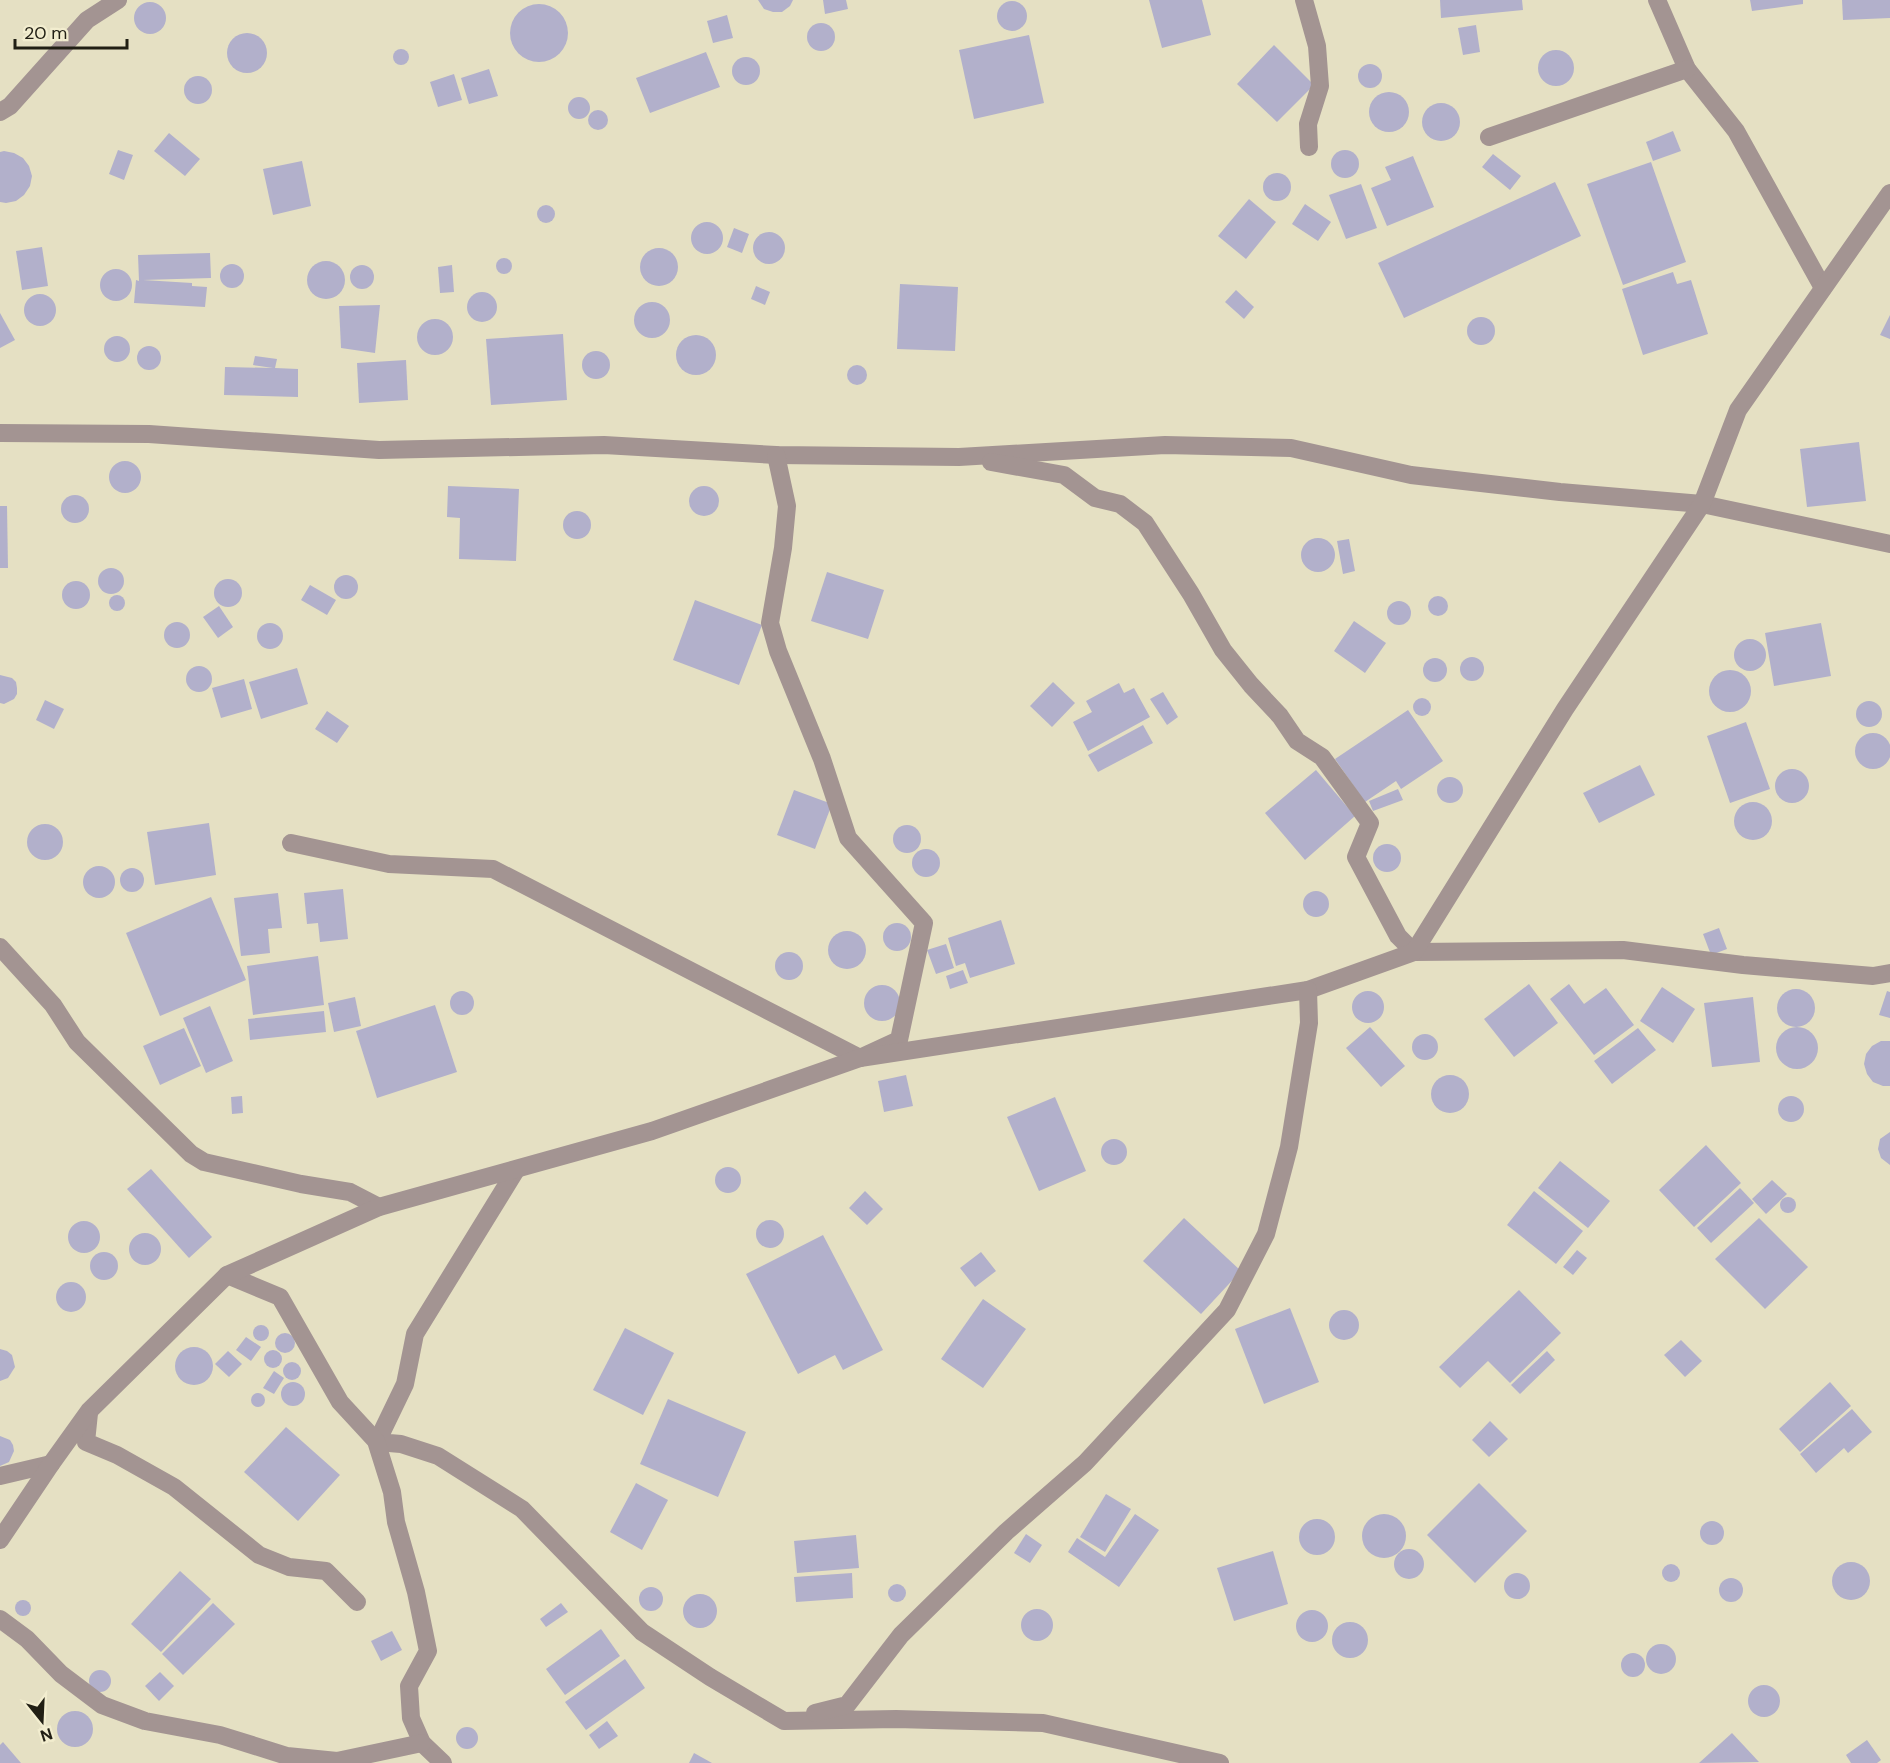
<svg xmlns="http://www.w3.org/2000/svg" width="1890" height="1763" viewBox="0 0 1890 1763" font-family="'DM Sans',sans-serif">
<rect width="100%" height="100%" fill="#e5e0c3"/>
<g fill="#b2b0cb">
<path d="M 758,0 L 793,0 L 790,6 L 782,12 L 773,12 L 764,9 Z"/>
<path d="M 823,0 L 846,0 L 848,9 L 825,14 Z"/>
<path d="M 1149,0 L 1202,0 L 1211,35 L 1162,48 Z"/>
<path d="M 1440,0 L 1522,0 L 1523,10 L 1441,18 Z"/>
<path d="M 1750,0 L 1803,0 L 1803,4 L 1752,11 Z"/>
<path d="M 1842,0 L 1890,0 L 1890,18 L 1843,20 Z"/>
<circle cx="1012" cy="16" r="15"/>
<circle cx="150" cy="18" r="16"/>
<circle cx="539" cy="33" r="29"/>
<path d="M 727,15 L 733,38 L 713,43 L 707,21 Z"/>
<circle cx="821" cy="37" r="14"/>
<path d="M 1476,25 L 1480,52 L 1463,55 L 1458,28 Z"/>
<circle cx="247" cy="53" r="20"/>
<path d="M 1029,35 L 1044,103 L 974,119 L 959,50 Z"/>
<path d="M 1274,45 L 1314,85 L 1277,122 L 1237,84 Z"/>
<circle cx="401" cy="57" r="8"/>
<circle cx="1556" cy="68" r="18"/>
<path d="M 706,52 L 720,87 L 650,113 L 636,78 Z"/>
<circle cx="746" cy="71" r="14"/>
<circle cx="1370" cy="76" r="12"/>
<path d="M 489,69 L 498,96 L 469,104 L 461,78 Z"/>
<path d="M 454,74 L 462,100 L 438,107 L 430,82 Z"/>
<circle cx="198" cy="90" r="14"/>
<circle cx="1389" cy="112" r="20"/>
<circle cx="579" cy="108" r="11"/>
<circle cx="1441" cy="122" r="19"/>
<circle cx="598" cy="120" r="10"/>
<path d="M 1673,131 L 1681,151 L 1653,161 L 1646,142 Z"/>
<path d="M 169,133 L 200,159 L 185,176 L 154,151 Z"/>
<path d="M 118,150 L 133,155 L 124,180 L 109,174 Z"/>
<circle cx="1345" cy="164" r="14"/>
<path d="M 4,151 L 14,153 L 23,158 L 29,166 L 32,176 L 30,186 L 24,195 L 16,201 L 6,203 L 0,202 L 0,152 Z"/>
<path d="M 1493,154 L 1521,176 L 1510,190 L 1482,167 Z"/>
<path d="M 1413,156 L 1434,207 L 1387,226 L 1371,188 L 1391,180 L 1385,167 Z"/>
<path d="M 302,161 L 311,206 L 273,215 L 263,169 Z"/>
<path d="M 1651,162 L 1686,262 L 1623,285 L 1587,184 Z"/>
<circle cx="1277" cy="187" r="14"/>
<path d="M 1555,182 L 1581,236 L 1404,318 L 1378,263 Z"/>
<path d="M 1361,184 L 1377,228 L 1346,239 L 1329,195 Z"/>
<path d="M 1249,199 L 1276,222 L 1246,259 L 1218,236 Z"/>
<path d="M 1305,204 L 1331,222 L 1318,241 L 1292,224 Z"/>
<circle cx="546" cy="214" r="9"/>
<circle cx="707" cy="238" r="16"/>
<path d="M 734,228 L 749,234 L 742,253 L 727,247 Z"/>
<circle cx="769" cy="248" r="16"/>
<path d="M 42,247 L 48,286 L 22,290 L 16,251 Z"/>
<circle cx="659" cy="267" r="19"/>
<path d="M 210,253 L 211,278 L 143,280 L 192,283 L 192,286 L 207,287 L 205,307 L 134,303 L 136,280 L 139,281 L 138,255 Z"/>
<circle cx="504" cy="266" r="8"/>
<circle cx="326" cy="280" r="19"/>
<circle cx="232" cy="276" r="12"/>
<path d="M 452,265 L 454,292 L 440,293 L 438,267 Z"/>
<circle cx="362" cy="277" r="12"/>
<circle cx="116" cy="285" r="16"/>
<path d="M 1673,272 L 1677,284 L 1691,280 L 1708,334 L 1643,355 L 1622,289 Z"/>
<path d="M 900,284 L 958,287 L 955,351 L 897,349 Z"/>
<path d="M 756,286 L 770,292 L 765,305 L 751,299 Z"/>
<path d="M 1236,290 L 1254,307 L 1244,319 L 1225,302 Z"/>
<circle cx="482" cy="307" r="15"/>
<circle cx="40" cy="310" r="16"/>
<circle cx="652" cy="320" r="18"/>
<path d="M 380,305 L 375,353 L 341,348 L 339,306 Z"/>
<path d="M 0,313 L 15,340 L 0,348 Z"/>
<path d="M 1890,315 L 1890,339 L 1880,335 Z"/>
<circle cx="1481" cy="331" r="14"/>
<circle cx="435" cy="337" r="18"/>
<path d="M 563,334 L 567,400 L 491,405 L 486,339 Z"/>
<circle cx="696" cy="355" r="20"/>
<circle cx="117" cy="349" r="13"/>
<circle cx="149" cy="358" r="12"/>
<circle cx="596" cy="365" r="14"/>
<path d="M 255,356 L 277,359 L 275,368 L 298,369 L 298,397 L 224,395 L 225,367 L 273,368 L 253,365 Z"/>
<path d="M 406,360 L 408,400 L 359,403 L 357,363 Z"/>
<circle cx="857" cy="375" r="10"/>
<path d="M 1859,442 L 1866,501 L 1807,507 L 1800,449 Z"/>
<circle cx="125" cy="477" r="16"/>
<circle cx="704" cy="501" r="15"/>
<path d="M 448,486 L 519,489 L 516,561 L 459,559 L 460,518 L 447,517 Z"/>
<circle cx="75" cy="509" r="14"/>
<path d="M 0,506 L 7,506 L 8,568 L 0,568 Z"/>
<circle cx="577" cy="525" r="14"/>
<circle cx="1318" cy="555" r="17"/>
<path d="M 1349,539 L 1355,571 L 1343,574 L 1337,541 Z"/>
<circle cx="111" cy="581" r="13"/>
<path d="M 827,572 L 884,590 L 868,639 L 811,621 Z"/>
<circle cx="346" cy="587" r="12"/>
<circle cx="228" cy="593" r="14"/>
<circle cx="76" cy="595" r="14"/>
<path d="M 310,585 L 336,600 L 327,615 L 301,600 Z"/>
<circle cx="117" cy="603" r="8"/>
<circle cx="1438" cy="606" r="10"/>
<path d="M 695,600 L 762,625 L 739,685 L 673,660 Z"/>
<circle cx="1399" cy="613" r="12"/>
<path d="M 219,606 L 233,627 L 218,638 L 203,617 Z"/>
<path d="M 1354,621 L 1386,643 L 1365,673 L 1334,651 Z"/>
<circle cx="177" cy="635" r="13"/>
<circle cx="270" cy="636" r="13"/>
<path d="M 1821,623 L 1831,676 L 1774,686 L 1765,633 Z"/>
<circle cx="1750" cy="655" r="16"/>
<circle cx="1472" cy="669" r="12"/>
<circle cx="1435" cy="670" r="12"/>
<circle cx="199" cy="679" r="13"/>
<path d="M 297,668 L 308,704 L 261,719 L 249,682 Z"/>
<circle cx="1730" cy="691" r="21"/>
<path d="M 0,675 L 12,678 L 16,682 L 17,688 L 17,694 L 14,699 L 4,704 L 0,703 Z"/>
<path d="M 244,679 L 252,709 L 221,718 L 212,688 Z"/>
<path d="M 1053,682 L 1075,703 L 1052,727 L 1030,706 Z"/>
<path d="M 1119,683 L 1124,693 L 1134,688 L 1150,717 L 1088,751 L 1073,722 L 1092,712 L 1086,701 Z"/>
<path d="M 1163,692 L 1178,717 L 1167,725 L 1150,699 Z"/>
<circle cx="1422" cy="707" r="9"/>
<path d="M 45,700 L 64,709 L 54,729 L 36,720 Z"/>
<circle cx="1869" cy="714" r="13"/>
<path d="M 1408,710 L 1443,761 L 1401,789 L 1396,781 L 1365,802 L 1335,759 Z"/>
<path d="M 327,711 L 349,726 L 337,743 L 315,729 Z"/>
<path d="M 1746,722 L 1770,789 L 1730,803 L 1707,736 Z"/>
<path d="M 1143,725 L 1153,743 L 1098,772 L 1088,755 Z"/>
<circle cx="1873" cy="751" r="18"/>
<path d="M 1640,765 L 1655,795 L 1599,823 L 1583,793 Z"/>
<circle cx="1792" cy="786" r="17"/>
<path d="M 1316,770 L 1355,816 L 1305,860 L 1265,813 Z"/>
<circle cx="1450" cy="790" r="13"/>
<path d="M 1398,789 L 1403,800 L 1373,811 L 1369,801 Z"/>
<path d="M 794,790 L 832,804 L 815,849 L 777,835 Z"/>
<circle cx="1753" cy="821" r="19"/>
<path d="M 209,823 L 216,875 L 155,885 L 147,832 Z"/>
<circle cx="45" cy="842" r="18"/>
<circle cx="907" cy="839" r="14"/>
<circle cx="1387" cy="858" r="14"/>
<circle cx="926" cy="863" r="14"/>
<circle cx="99" cy="882" r="16"/>
<circle cx="132" cy="880" r="12"/>
<path d="M 343,889 L 348,939 L 320,942 L 318,923 L 307,924 L 304,893 Z"/>
<circle cx="1316" cy="904" r="13"/>
<path d="M 278,893 L 282,928 L 268,929 L 270,953 L 241,956 L 234,898 Z"/>
<path d="M 211,897 L 246,980 L 160,1016 L 126,933 Z"/>
<path d="M 1001,920 L 1015,964 L 970,978 L 965,963 L 956,966 L 948,938 Z"/>
<circle cx="897" cy="937" r="14"/>
<path d="M 1719,928 L 1727,949 L 1711,955 L 1703,934 Z"/>
<circle cx="847" cy="950" r="19"/>
<path d="M 946,944 L 954,968 L 936,974 L 927,950 Z"/>
<circle cx="789" cy="966" r="14"/>
<path d="M 318,956 L 324,1005 L 253,1015 L 247,966 Z"/>
<path d="M 963,970 L 968,983 L 950,989 L 946,976 Z"/>
<path d="M 1529,984 L 1558,1023 L 1514,1057 L 1484,1019 Z"/>
<path d="M 1569,984 L 1584,1004 L 1606,988 L 1634,1025 L 1594,1055 L 1550,999 Z"/>
<circle cx="882" cy="1003" r="18"/>
<path d="M 1662,987 L 1695,1009 L 1673,1043 L 1640,1021 Z"/>
<circle cx="1796" cy="1008" r="19"/>
<circle cx="1368" cy="1007" r="16"/>
<circle cx="462" cy="1003" r="12"/>
<path d="M 1887,991 L 1890,992 L 1890,1018 L 1879,1015 Z"/>
<path d="M 355,997 L 361,1026 L 334,1032 L 328,1003 Z"/>
<path d="M 1753,997 L 1760,1062 L 1712,1067 L 1704,1003 Z"/>
<path d="M 435,1005 L 457,1072 L 377,1098 L 356,1031 Z"/>
<path d="M 210,1006 L 233,1061 L 206,1073 L 183,1018 Z"/>
<path d="M 324,1011 L 326,1032 L 250,1040 L 248,1019 Z"/>
<circle cx="1797" cy="1048" r="21"/>
<path d="M 1370,1027 L 1405,1066 L 1381,1087 L 1346,1048 Z"/>
<path d="M 184,1028 L 201,1066 L 160,1085 L 143,1046 Z"/>
<path d="M 1638,1028 L 1656,1050 L 1612,1084 L 1594,1061 Z"/>
<circle cx="1425" cy="1047" r="13"/>
<path d="M 1881,1041 L 1890,1041 L 1890,1086 L 1883,1086 L 1873,1082 L 1867,1074 L 1864,1064 L 1866,1054 L 1872,1046 Z"/>
<path d="M 906,1075 L 913,1106 L 884,1112 L 878,1081 Z"/>
<circle cx="1450" cy="1094" r="19"/>
<circle cx="1791" cy="1109" r="13"/>
<path d="M 242,1096 L 243,1113 L 232,1114 L 231,1097 Z"/>
<path d="M 1055,1097 L 1086,1171 L 1039,1191 L 1007,1117 Z"/>
<path d="M 1890,1132 L 1890,1165 L 1881,1158 L 1878,1149 L 1880,1139 Z"/>
<circle cx="1114" cy="1152" r="13"/>
<path d="M 1706,1145 L 1741,1183 L 1694,1227 L 1659,1190 Z"/>
<path d="M 1560,1161 L 1610,1201 L 1588,1228 L 1538,1188 Z"/>
<circle cx="728" cy="1180" r="13"/>
<path d="M 151,1169 L 212,1237 L 189,1258 L 127,1189 Z"/>
<path d="M 1772,1180 L 1787,1194 L 1766,1214 L 1752,1199 Z"/>
<path d="M 1740,1188 L 1754,1203 L 1711,1243 L 1697,1228 Z"/>
<path d="M 865,1191 L 883,1209 L 867,1225 L 849,1208 Z"/>
<path d="M 1534,1191 L 1583,1231 L 1556,1264 L 1507,1225 Z"/>
<circle cx="1788" cy="1205" r="8"/>
<path d="M 1184,1218 L 1241,1271 L 1201,1314 L 1143,1261 Z"/>
<path d="M 1759,1218 L 1808,1267 L 1765,1309 L 1715,1259 Z"/>
<circle cx="770" cy="1234" r="14"/>
<circle cx="84" cy="1237" r="16"/>
<circle cx="145" cy="1249" r="16"/>
<path d="M 823,1235 L 883,1350 L 843,1370 L 835,1355 L 798,1374 L 746,1274 Z"/>
<path d="M 1577,1250 L 1587,1258 L 1573,1275 L 1563,1267 Z"/>
<circle cx="104" cy="1266" r="14"/>
<path d="M 981,1252 L 996,1271 L 975,1287 L 960,1268 Z"/>
<circle cx="71" cy="1297" r="15"/>
<path d="M 1519,1290 L 1561,1333 L 1510,1383 L 1488,1361 L 1460,1388 L 1439,1367 Z"/>
<path d="M 983,1299 L 1026,1329 L 983,1388 L 941,1359 Z"/>
<path d="M 1290,1308 L 1319,1382 L 1264,1404 L 1235,1329 Z"/>
<circle cx="1344" cy="1325" r="15"/>
<circle cx="261" cy="1333" r="8"/>
<path d="M 625,1328 L 674,1353 L 643,1415 L 593,1390 Z"/>
<circle cx="285" cy="1343" r="10"/>
<path d="M 246,1337 L 261,1347 L 251,1361 L 236,1350 Z"/>
<path d="M 1681,1340 L 1702,1361 L 1685,1377 L 1664,1355 Z"/>
<circle cx="194" cy="1366" r="19"/>
<path d="M 0,1349 L 7,1351 L 12,1355 L 15,1367 L 8,1378 L 0,1381 Z"/>
<circle cx="273" cy="1359" r="9"/>
<path d="M 228,1351 L 242,1364 L 229,1377 L 215,1364 Z"/>
<path d="M 1547,1351 L 1555,1360 L 1520,1394 L 1511,1385 Z"/>
<circle cx="292" cy="1371" r="9"/>
<path d="M 274,1371 L 284,1378 L 274,1394 L 263,1388 Z"/>
<path d="M 1830,1382 L 1851,1406 L 1800,1452 L 1779,1429 Z"/>
<circle cx="293" cy="1394" r="12"/>
<circle cx="258" cy="1400" r="7"/>
<path d="M 668,1399 L 746,1432 L 718,1497 L 640,1464 Z"/>
<path d="M 1852,1409 L 1872,1432 L 1848,1453 L 1844,1448 L 1816,1473 L 1800,1454 Z"/>
<path d="M 1490,1421 L 1508,1439 L 1489,1457 L 1472,1440 Z"/>
<path d="M 286,1427 L 340,1475 L 298,1521 L 244,1472 Z"/>
<path d="M 0,1436 L 10,1440 L 13,1445 L 14,1451 L 9,1462 L 0,1466 Z"/>
<path d="M 636,1483 L 668,1500 L 642,1550 L 610,1532 Z"/>
<path d="M 1479,1483 L 1527,1531 L 1475,1583 L 1427,1535 Z"/>
<path d="M 1106,1494 L 1131,1509 L 1105,1552 L 1080,1537 Z"/>
<path d="M 1135,1514 L 1159,1530 L 1119,1587 L 1068,1552 L 1077,1538 L 1105,1557 Z"/>
<circle cx="1384" cy="1536" r="22"/>
<circle cx="1317" cy="1537" r="18"/>
<circle cx="1712" cy="1533" r="12"/>
<path d="M 1026,1534 L 1042,1545 L 1030,1563 L 1014,1553 Z"/>
<path d="M 856,1535 L 859,1568 L 797,1573 L 794,1541 Z"/>
<circle cx="1409" cy="1564" r="15"/>
<path d="M 1273,1551 L 1288,1604 L 1234,1621 L 1217,1568 Z"/>
<circle cx="1851" cy="1581" r="19"/>
<circle cx="1671" cy="1573" r="9"/>
<path d="M 180,1571 L 211,1599 L 161,1652 L 131,1624 Z"/>
<circle cx="1517" cy="1586" r="13"/>
<path d="M 852,1573 L 853,1598 L 796,1602 L 794,1577 Z"/>
<circle cx="1731" cy="1590" r="12"/>
<circle cx="897" cy="1593" r="9"/>
<circle cx="651" cy="1599" r="12"/>
<circle cx="700" cy="1611" r="17"/>
<circle cx="23" cy="1608" r="8"/>
<path d="M 213,1603 L 235,1624 L 183,1675 L 162,1654 Z"/>
<path d="M 561,1603 L 568,1612 L 546,1627 L 540,1619 Z"/>
<circle cx="1037" cy="1625" r="16"/>
<circle cx="1312" cy="1626" r="16"/>
<circle cx="1350" cy="1640" r="18"/>
<path d="M 601,1629 L 620,1656 L 565,1695 L 546,1669 Z"/>
<path d="M 392,1631 L 402,1650 L 381,1661 L 371,1641 Z"/>
<circle cx="1661" cy="1659" r="15"/>
<circle cx="1633" cy="1665" r="12"/>
<path d="M 625,1659 L 645,1688 L 586,1730 L 565,1702 Z"/>
<circle cx="100" cy="1681" r="11"/>
<path d="M 160,1672 L 174,1686 L 159,1701 L 145,1686 Z"/>
<circle cx="1764" cy="1701" r="16"/>
<circle cx="75" cy="1729" r="18"/>
<path d="M 607,1721 L 618,1736 L 599,1749 L 589,1735 Z"/>
<circle cx="467" cy="1738" r="11"/>
<path d="M 1732,1733 L 1759,1762 L 1699,1763 Z"/>
<path d="M 1867,1740 L 1881,1760 L 1877,1763 L 1851,1763 L 1846,1755 Z"/>
<path d="M 3,1742 L 21,1763 L 0,1763 L 0,1745 Z"/>
<path d="M 694,1753 L 712,1763 L 689,1763 Z"/>
</g>
<g fill="none" stroke-linecap="round" stroke-linejoin="round">
<g stroke="#a39492" stroke-width="18">
<path d="M 1304,0 L 1317,46 L 1320,86 L 1308,124 L 1309,147"/>
<path d="M 1657,0 L 1687,69 L 1736,131 L 1823,288"/>
<path d="M 0,112 L 10,106 L 87,20 L 118,0"/>
<path d="M 1489,137 L 1687,69"/>
<path d="M 0,433 L 149,434 L 379,450 L 604,445 L 776,455 L 959,457 L 1165,445 L 1291,448 L 1411,475 L 1560,492 L 1702,504 L 1890,544"/>
<path d="M 991,462 L 1064,475 L 1095,498 L 1120,504 L 1145,523 L 1191,594 L 1223,650 L 1251,685 L 1280,716 L 1297,741 L 1322,757 L 1370,823 L 1356,857 L 1398,936 L 1414,952 L 1623,950 L 1743,965 L 1873,976 L 1890,973"/>
<path d="M 291,843 L 389,864 L 493,869 L 860,1058 L 899,1040 L 924,923 L 848,838 L 822,759 L 778,651 L 770,623 L 783,548 L 787,506 L 776,455"/>
<path d="M 0,947 L 53,1005 L 77,1042 L 191,1154 L 204,1162 L 301,1184 L 350,1192 L 379,1207"/>
<path d="M 516,1170 L 415,1334 L 405,1384 L 377,1442 L 401,1444 L 438,1456 L 522,1509 L 642,1632 L 710,1677 L 784,1721 L 896,1719 L 1043,1723 L 1220,1763"/>
<path d="M 227,1275 L 280,1297 L 340,1402 L 376,1441 L 392,1492 L 396,1522 L 416,1592 L 428,1651 L 409,1686 L 411,1718 L 422,1743 L 443,1763"/>
<path d="M 89,1413 L 86,1442 L 117,1455 L 174,1487 L 259,1555 L 289,1567 L 326,1571 L 357,1602"/>
<path d="M 0,1476 L 51,1464"/>
<path d="M 0,1540 L 51,1464 L 89,1411 L 227,1275 L 379,1207 L 652,1131 L 860,1058 L 1308,990 L 1414,952 L 1565,709 L 1702,504 L 1738,410 L 1890,193"/>
<path d="M 0,1619 L 27,1639 L 61,1674 L 102,1705 L 145,1721 L 220,1735 L 287,1756 L 337,1761 L 422,1743"/>
<path d="M 815,1713 L 847,1705 L 901,1635 L 1006,1532 L 1085,1463 L 1227,1310 L 1266,1234 L 1289,1147 L 1309,1023 L 1308,990"/>
</g>
</g>
<g transform="translate(42 1721) rotate(162)" stroke="#f2edcf" stroke-width="4.5" paint-order="stroke">
<path d="M0-4.5L10 22L0 15L-10 22Z" fill="#211f14"/>
<text y="-9" font-size="16" font-weight="bold" text-anchor="middle" fill="#211f14">N</text>
</g>
<path d="M15 39v9h112v-9" fill="none" stroke="#211f14" stroke-width="3"/>
<text x="24" y="39" font-size="18" fill="#211f14" stroke="#f2edcf" stroke-width="4.5" paint-order="stroke">20 m</text>
</svg>
